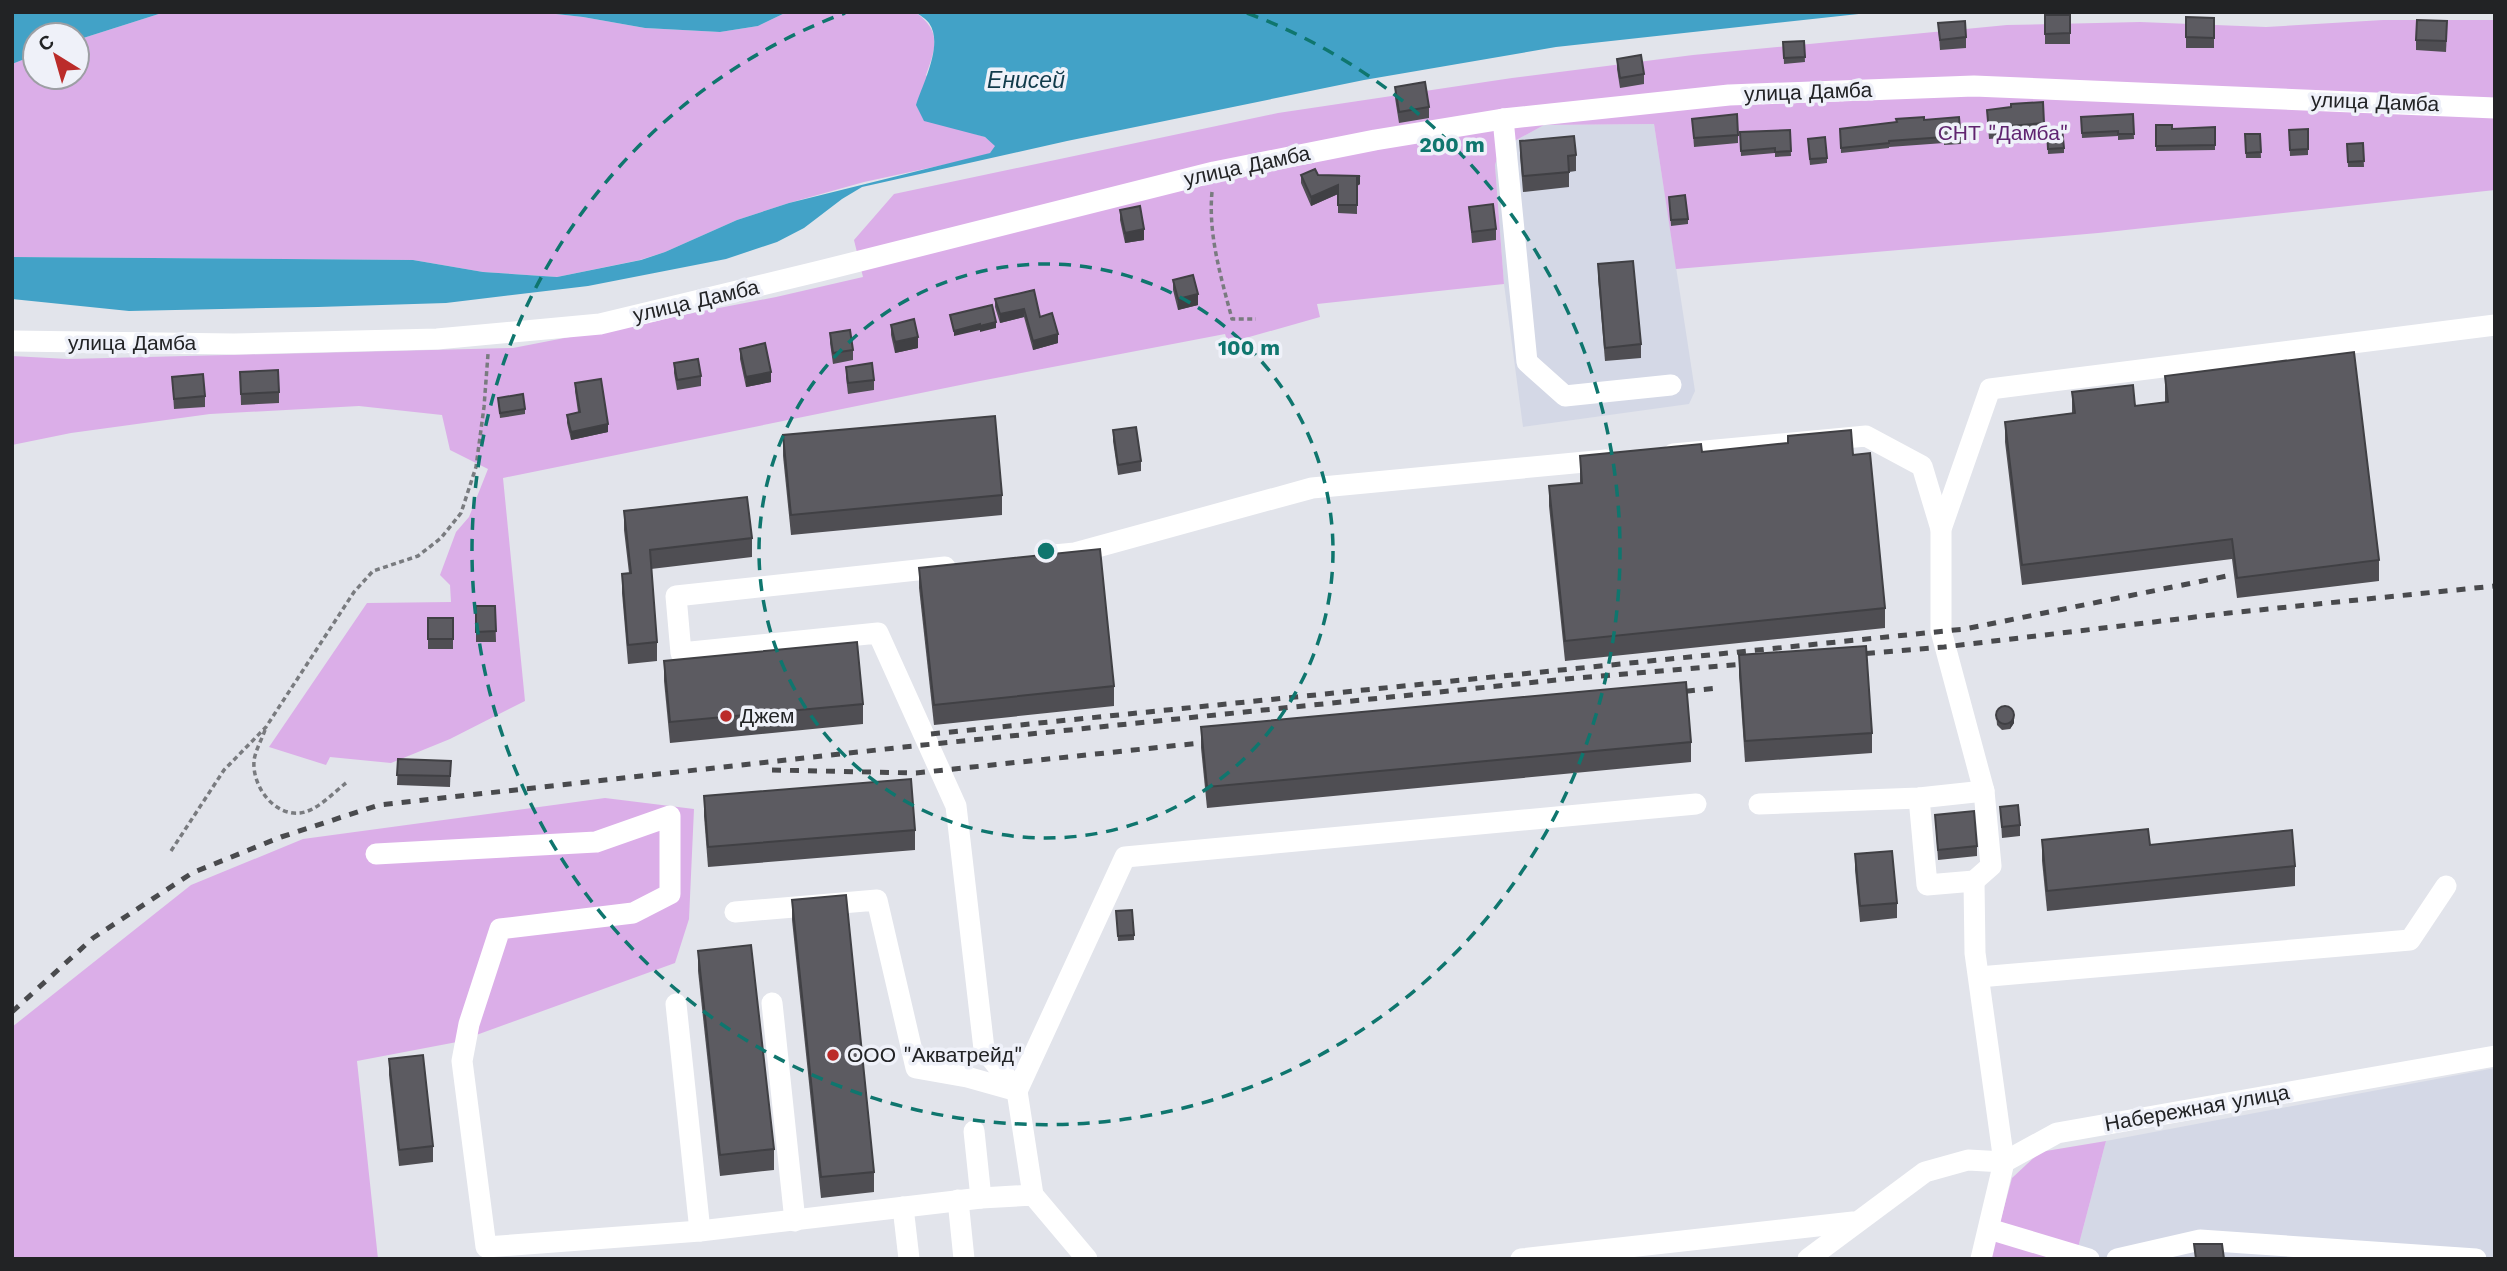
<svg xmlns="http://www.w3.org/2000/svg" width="2507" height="1271" viewBox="0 0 2507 1271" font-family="'Work Sans',sans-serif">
<rect width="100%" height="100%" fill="#e2e4eb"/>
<g fill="#d4d8e6">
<path d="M 1654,124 L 1695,391 L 1689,404 L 1523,427 L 1504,284 L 1495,165 L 1500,149 L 1544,125 Z"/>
<path d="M 2495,1068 L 2495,1259 L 2075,1259 L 2106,1141 Z"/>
</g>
<g fill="#dbaee8">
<path d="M 165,12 L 538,12 L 583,17 L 645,28 L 720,32 L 758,26 L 787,12 L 915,12 C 942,31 936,47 926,75 L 975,134 L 985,137 L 996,146 L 990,153 L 980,157 L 864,182 L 789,203 L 737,220 L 665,252 L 640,260 L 557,277 L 483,272 L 413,260 L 12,257 L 12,64 L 35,55 L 35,77 L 77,77 L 77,40 Z"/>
<path d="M 2383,20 L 2495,20 L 2495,190 L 2098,233 L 1676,269 L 1654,124 L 1544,125 L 1500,149 L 1495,165 L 1504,284 L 1317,304 L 1320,317 L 1228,343 L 1225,334 L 980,381 L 503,478 L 525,701 L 450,739 L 391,763 L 330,757 L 326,765 L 269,747 L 367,603 L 451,602 L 450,585 L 440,575 L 456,532 L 469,517 L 488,469 L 450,450 L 442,415 L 359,406 L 210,414 L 71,433 L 12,445 L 12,356 L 68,359 L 513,348 L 776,297 L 863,277 L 854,240 L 894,194 L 1278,113 L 1512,78 L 1693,55 L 2007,25 L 2140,22 L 2266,27 Z"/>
<path d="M 605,798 L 694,809 L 689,919 L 675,963 L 457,1042 L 357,1061 L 378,1259 L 12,1259 L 12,1027 L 191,885 L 303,839 Z"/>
<path d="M 2106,1141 L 2075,1259 L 1990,1259 L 2012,1178 L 2040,1152 Z"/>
</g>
<g fill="#42a2c7">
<path d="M 12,12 L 165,12 L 77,40 L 77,35 L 35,35 L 35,55 L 12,64 Z"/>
<path d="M 538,12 L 787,12 L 758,26 L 720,32 L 645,28 L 583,17 Z"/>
<path d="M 915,12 L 1877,12 L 1556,47 L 1364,80 L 1067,141 L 862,187 L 842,199 L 804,228 L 777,242 L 726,259 L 588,286 L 446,303 L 318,307 L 129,311 L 12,299 L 12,257 L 413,260 L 483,272 L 557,277 L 641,260 L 665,252 L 737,220 L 789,203 L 990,153 L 995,146 L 985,137 L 924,121 L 916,105 C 923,83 944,44 929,23 C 926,19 920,15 915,12 Z"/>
</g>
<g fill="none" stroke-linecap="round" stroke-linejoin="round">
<g stroke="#797b7f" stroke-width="3.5" stroke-dasharray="5 3.5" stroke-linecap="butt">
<path d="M 1212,192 C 1208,235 1221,277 1232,319 L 1256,319"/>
<path d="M 265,730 C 262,739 255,751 254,761 C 252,785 273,816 300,813 C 317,811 333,793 346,783"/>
<path d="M 171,851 L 224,770 L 266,727 L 354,592 L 373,571 L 418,556 L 441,538 L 461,513 L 476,467 L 484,407 L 488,354"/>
</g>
<g stroke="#fff" stroke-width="21">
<path d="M 1503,119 L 1527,362 L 1565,396 L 1671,385"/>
<path d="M 12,341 L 234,344 L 437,339 L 600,324 L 820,271 L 1214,172 L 1375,140 L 1503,119 L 1729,95 L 1974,86 L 2495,108"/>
<path d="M 1673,454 L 1866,436 L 1922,466 L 1941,529"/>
<path d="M 1054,555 L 1075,553 L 1312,488 L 1606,460"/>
<path d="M 945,567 L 676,596 L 681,653 L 878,633 L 956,806 L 984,1049 L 1017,1091 L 1033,1195"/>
<path d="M 1759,804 L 1919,798 L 1984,791"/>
<path d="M 376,854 L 596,842 L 670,816 L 670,894 L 633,913 L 500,929 L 469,1024 L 462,1061 L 486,1247 L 700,1231 L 981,1198 L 1033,1195 L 1087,1259"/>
<path d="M 1974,881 L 1991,866 L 1984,791 L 1941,631 L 1941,529 L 1990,389 L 2495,325"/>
<path d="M 735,912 L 877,900 L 916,1068 L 967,1077 L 1017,1091 L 1125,857 L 1696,804"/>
<path d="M 1979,977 L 2410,940 L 2446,886"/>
<path d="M 772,1003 L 795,1221"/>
<path d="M 676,1004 L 700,1231"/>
<path d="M 974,1131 L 981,1198"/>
<path d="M 958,1200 L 964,1259"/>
<path d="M 903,1207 L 909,1259"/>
<path d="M 1989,1229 L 2089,1259"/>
<path d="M 1521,1259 L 1853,1222"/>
<path d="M 1808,1259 L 1925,1172 L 1968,1160 L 2004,1162 L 1975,953 L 1974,881 L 1927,885 L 1919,798"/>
<path d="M 1981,1259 L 2004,1162 L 2057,1133 L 2495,1056"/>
<path d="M 2117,1259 L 2200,1240 L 2476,1259"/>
</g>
<g stroke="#494a4d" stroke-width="5" stroke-dasharray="9 9" stroke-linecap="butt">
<path d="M 1848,655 L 1944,647 L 2229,613 L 2495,586"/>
<path d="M 1668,693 L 1718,688"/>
<path d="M 931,734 L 1965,629 L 2227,576"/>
<path d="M 772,770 L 916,773 L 1219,741"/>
<path d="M 12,1012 L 93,938 L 192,873 L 281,837 L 379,805 L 904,747 L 1566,679 L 1757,663"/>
</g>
</g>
<g fill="#4f4e53">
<rect x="2045" y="15" width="25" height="29"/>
<path d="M 2186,17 L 2214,18 L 2214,48 L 2186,48 Z"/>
<path d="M 1938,23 L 1966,37 L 1966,48 L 1940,50 Z"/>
<path d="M 2447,32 L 2446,52 L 2416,50 L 2416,40 Z"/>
<path d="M 1804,41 L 1805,62 L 1784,64 L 1783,42 Z"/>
<path d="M 1617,59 L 1644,74 L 1644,84 L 1620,88 L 1617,69 Z"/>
<path d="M 1395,87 L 1429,107 L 1429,118 L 1399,123 L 1395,98 Z"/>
<path d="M 1987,110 L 2044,123 L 2044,130 L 2010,134 L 2010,137 L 1989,139 Z"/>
<path d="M 2133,114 L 2134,139 L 2118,140 L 2118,136 L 2082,138 L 2081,117 Z"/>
<path d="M 1692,119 L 1738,135 L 1738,143 L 1694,147 Z"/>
<path d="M 1924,120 L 1961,139 L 1961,144 L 1944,145 L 1944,143 L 1889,147 L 1889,148 L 1841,153 L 1840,129 Z"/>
<path d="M 2156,125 L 2172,129 L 2215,127 L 2215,150 L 2156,151 Z"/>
<path d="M 2308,129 L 2308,155 L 2290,156 L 2289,130 Z"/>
<path d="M 1790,130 L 1791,156 L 1775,157 L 1775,153 L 1741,156 L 1740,132 Z"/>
<path d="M 2047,130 L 2064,148 L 2064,153 L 2048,154 Z"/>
<path d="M 2245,134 L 2260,134 L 2261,158 L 2246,158 Z"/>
<path d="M 1520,141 L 1576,155 L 1576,171 L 1569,172 L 1569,187 L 1523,192 L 1520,156 Z"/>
<path d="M 2363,143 L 2364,167 L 2348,167 L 2347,144 Z"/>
<path d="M 1808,144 L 1827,158 L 1827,163 L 1810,165 Z"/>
<path d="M 1301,175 L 1318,175 L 1360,184 L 1357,186 L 1357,214 L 1338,213 L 1338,194 L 1311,206 L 1301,183 Z"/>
<path d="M 1669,197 L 1688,219 L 1688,224 L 1671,226 Z"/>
<path d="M 1469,207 L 1496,229 L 1496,240 L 1472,243 Z"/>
<path d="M 1120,210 L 1144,240 L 1125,243 L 1120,220 Z"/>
<path d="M 1598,264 L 1641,344 L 1641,358 L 1605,361 L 1598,278 Z"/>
<path d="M 1173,280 L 1198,305 L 1178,310 L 1173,290 Z"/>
<path d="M 995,299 L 1040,317 L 1058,343 L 1033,350 L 1024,317 L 1000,323 L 995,307 Z"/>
<path d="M 891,325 L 918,348 L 895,353 L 891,335 Z"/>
<path d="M 830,333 L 853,350 L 853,360 L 833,364 L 830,343 Z"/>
<path d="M 740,349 L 771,382 L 746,387 L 740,359 Z"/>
<path d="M 674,363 L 701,376 L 701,386 L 677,390 L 674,373 Z"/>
<path d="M 846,367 L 874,380 L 874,390 L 848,394 L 846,377 Z"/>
<path d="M 240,372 L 279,392 L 279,403 L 241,405 Z"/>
<path d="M 2165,376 L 2379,560 L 2379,581 L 2237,598 L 2232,559 L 2022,585 L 2005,442 L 2005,422 L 2072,413 L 2072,392 L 2135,406 L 2165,402 Z"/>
<path d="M 172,377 L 205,396 L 205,407 L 174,409 Z"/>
<path d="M 575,383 L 608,432 L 571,440 L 567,423 L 567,415 L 578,412 L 575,391 Z"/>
<path d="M 498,398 L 525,409 L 525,414 L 500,418 Z"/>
<path d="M 1113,430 L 1141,461 L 1141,471 L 1118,475 L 1113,441 Z"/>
<path d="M 783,435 L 1002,495 L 1002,515 L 791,535 L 783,456 Z"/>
<path d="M 1788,436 L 1853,455 L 1885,608 L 1885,628 L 1565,661 L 1549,506 L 1549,486 L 1580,483 L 1580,456 L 1702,452 L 1788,443 Z"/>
<path d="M 624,511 L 752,538 L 752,557 L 651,569 L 657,642 L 657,661 L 628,664 L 622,593 L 622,574 L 629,573 L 624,530 Z"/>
<path d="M 919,568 L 1114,686 L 1114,706 L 934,725 L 919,588 Z"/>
<path d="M 476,606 L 495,606 L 496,642 L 476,642 Z"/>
<rect x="428" y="618" width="25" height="31"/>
<path d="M 1739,655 L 1872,733 L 1872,753 L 1745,762 L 1739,675 Z"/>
<path d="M 664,661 L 863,704 L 863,724 L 670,743 L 664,681 Z"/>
<path d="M 1996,713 L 2014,723 L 2010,729 L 2002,730 L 1997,725 Z"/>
<path d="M 1201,727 L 1691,742 L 1691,762 L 1207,808 L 1201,748 Z"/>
<path d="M 398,759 L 451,761 L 450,787 L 397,785 Z"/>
<path d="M 704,796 L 915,830 L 915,850 L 708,867 L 704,816 Z"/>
<path d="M 2000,807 L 2020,825 L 2020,836 L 2002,838 Z"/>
<path d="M 1935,815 L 1977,846 L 1977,856 L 1938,860 Z"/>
<path d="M 2042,840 L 2150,845 L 2295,866 L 2295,886 L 2047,911 L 2042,861 Z"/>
<path d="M 1855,854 L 1897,903 L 1897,918 L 1860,922 L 1855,870 Z"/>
<path d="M 792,900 L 874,1172 L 874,1192 L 821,1198 L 792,920 Z"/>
<path d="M 1116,911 L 1134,935 L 1134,940 L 1118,941 Z"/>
<path d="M 698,951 L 774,1149 L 774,1170 L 720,1176 L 698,971 Z"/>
<path d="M 389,1059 L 433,1146 L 433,1162 L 399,1166 L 389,1075 Z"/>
</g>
<g fill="#404044">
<path d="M 1360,176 L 1360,184 L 1357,186 L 1357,177 Z"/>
<path d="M 1338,185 L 1338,194 L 1311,206 L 1311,197 Z"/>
<path d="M 1144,229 L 1144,240 L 1125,243 L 1125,233 Z"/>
<path d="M 1198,294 L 1198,305 L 1178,310 L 1178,299 Z"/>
<path d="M 1024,309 L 1024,317 L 1000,323 L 1000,314 Z"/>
<path d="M 996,322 L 996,328 L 980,332 L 980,326 Z"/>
<path d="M 980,324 L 980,330 L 954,336 L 954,331 Z"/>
<path d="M 1058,334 L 1058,343 L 1033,350 L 1033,341 Z"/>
<path d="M 918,337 L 918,348 L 895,353 L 895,342 Z"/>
<path d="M 771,372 L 771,382 L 746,387 L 746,377 Z"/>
<path d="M 608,424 L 608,432 L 571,440 L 571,432 Z"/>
<path d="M 2014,718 L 2014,723 L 2010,729 L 2010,724 Z"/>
</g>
<g fill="#5c5b61" stroke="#404044" stroke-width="2">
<path d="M 2045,15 L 2070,15 L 2070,33 L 2045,34 Z"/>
<path d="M 2186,17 L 2214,18 L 2214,38 L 2186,37 Z"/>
<path d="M 2417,20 L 2447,21 L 2446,41 L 2416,40 Z"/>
<path d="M 1965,21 L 1966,37 L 1940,40 L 1938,23 Z"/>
<path d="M 1804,41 L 1805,57 L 1784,58 L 1783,42 Z"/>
<path d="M 1641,55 L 1644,74 L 1620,78 L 1617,59 Z"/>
<path d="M 1425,82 L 1429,107 L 1399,112 L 1395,87 Z"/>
<path d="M 2043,102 L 2044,123 L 2010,126 L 2010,130 L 1989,132 L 1987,110 L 2011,107 L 2011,104 Z"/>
<path d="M 1737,114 L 1738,135 L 1694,138 L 1692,119 Z"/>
<path d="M 2133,114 L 2134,134 L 2118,134 L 2118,131 L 2082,133 L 2081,117 Z"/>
<path d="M 1924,117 L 1924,120 L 1959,117 L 1961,139 L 1944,140 L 1944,137 L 1889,141 L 1889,143 L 1841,148 L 1840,129 L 1897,122 L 1896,119 Z"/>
<path d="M 2156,125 L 2172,125 L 2172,129 L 2215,127 L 2215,145 L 2156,146 Z"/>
<path d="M 2062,128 L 2064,148 L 2048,149 L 2047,130 Z"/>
<path d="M 2308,129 L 2308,149 L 2290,150 L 2289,130 Z"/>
<path d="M 1790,130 L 1791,151 L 1775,152 L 1775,148 L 1741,151 L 1740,132 Z"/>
<path d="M 2245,134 L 2260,134 L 2261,152 L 2246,153 Z"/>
<path d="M 1574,136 L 1576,155 L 1568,156 L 1569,172 L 1523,176 L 1520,141 Z"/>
<path d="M 1825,137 L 1827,158 L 1810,159 L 1808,139 Z"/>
<path d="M 2363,143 L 2364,161 L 2348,162 L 2347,144 Z"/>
<path d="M 1315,169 L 1318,175 L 1360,176 L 1357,177 L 1357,205 L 1338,205 L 1338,185 L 1311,197 L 1301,175 Z"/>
<path d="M 1685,195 L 1688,219 L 1671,220 L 1669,197 Z"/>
<path d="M 1493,204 L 1496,229 L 1472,232 L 1469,207 Z"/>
<path d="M 1140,206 L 1144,229 L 1125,233 L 1120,210 Z"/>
<path d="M 1633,261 L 1641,344 L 1605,348 L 1598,264 Z"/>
<path d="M 1193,275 L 1198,294 L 1178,299 L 1173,280 Z"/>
<path d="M 1034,290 L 1040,317 L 1052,313 L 1058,334 L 1033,341 L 1024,309 L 1000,314 L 995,299 Z"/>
<path d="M 992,305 L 996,322 L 980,326 L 980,324 L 954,331 L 950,315 Z"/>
<path d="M 914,319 L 918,337 L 895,342 L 891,325 Z"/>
<path d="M 850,330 L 853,350 L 833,353 L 830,333 Z"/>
<path d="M 765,343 L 771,372 L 746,377 L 740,349 Z"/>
<path d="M 2354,352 L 2379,560 L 2237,578 L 2232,539 L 2022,565 L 2005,422 L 2075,413 L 2072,392 L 2133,385 L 2135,406 L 2168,402 L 2165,376 Z"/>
<path d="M 698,359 L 701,376 L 677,380 L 674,363 Z"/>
<path d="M 872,363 L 874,380 L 848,383 L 846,367 Z"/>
<path d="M 278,370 L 279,392 L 241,394 L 240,372 Z"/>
<path d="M 203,374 L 205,396 L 174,399 L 172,377 Z"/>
<path d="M 601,379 L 608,424 L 571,432 L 567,415 L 580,412 L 575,383 Z"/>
<path d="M 523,394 L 525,409 L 500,413 L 498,398 Z"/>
<path d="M 995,416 L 1002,495 L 791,515 L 783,435 Z"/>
<path d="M 1136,427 L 1141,461 L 1118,465 L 1113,430 Z"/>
<path d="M 1851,430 L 1853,455 L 1870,453 L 1885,608 L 1565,641 L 1549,486 L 1582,483 L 1580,456 L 1701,444 L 1702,452 L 1788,443 L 1788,436 Z"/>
<path d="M 747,497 L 752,538 L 650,550 L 657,642 L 628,645 L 622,574 L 631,573 L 624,511 Z"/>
<path d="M 1100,549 L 1114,686 L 934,705 L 919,568 Z"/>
<path d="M 476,606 L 495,606 L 496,631 L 476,632 Z"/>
<rect x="428" y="618" width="25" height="21"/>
<path d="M 857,642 L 863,704 L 670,722 L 664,661 Z"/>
<path d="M 1866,646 L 1872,733 L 1745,741 L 1739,655 Z"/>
<path d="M 1686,682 L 1691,742 L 1207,787 L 1201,727 Z"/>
<circle cx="2005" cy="715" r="9"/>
<path d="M 398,759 L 451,761 L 450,776 L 397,775 Z"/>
<path d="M 911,779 L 915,830 L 708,847 L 704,796 Z"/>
<path d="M 2018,805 L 2020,825 L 2002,827 L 2000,807 Z"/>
<path d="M 1974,811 L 1977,846 L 1938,850 L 1935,815 Z"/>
<path d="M 2148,829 L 2150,845 L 2292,830 L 2295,866 L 2047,891 L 2042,840 Z"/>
<path d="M 1892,851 L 1897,903 L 1860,906 L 1855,854 Z"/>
<path d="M 846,895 L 874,1172 L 821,1177 L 792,900 Z"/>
<path d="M 1132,910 L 1134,935 L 1118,936 L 1116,911 Z"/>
<path d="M 751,945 L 774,1149 L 720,1155 L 698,951 Z"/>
<path d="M 423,1055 L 433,1146 L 399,1150 L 389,1059 Z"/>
<path d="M 2194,1244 L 2222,1244 L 2224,1259 L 2196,1259 Z"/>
</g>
<g fill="none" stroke="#0f766e" stroke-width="3.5" stroke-dasharray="12 9">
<circle cx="1046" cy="551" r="287"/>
<path d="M1247 13A574 574 0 1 1 845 13"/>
</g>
<g fill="#bb2c2a" stroke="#eff1f9" stroke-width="2.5">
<circle cx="726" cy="716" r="7"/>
<circle cx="833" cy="1055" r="7"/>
</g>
<g text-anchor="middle" stroke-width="7" stroke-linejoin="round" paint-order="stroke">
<g font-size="21" fill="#222325" stroke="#eff1f9">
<text transform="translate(1808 92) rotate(-2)" y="7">улица Дамба</text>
<text transform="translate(2375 102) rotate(2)" y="7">улица Дамба</text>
<text transform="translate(1247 166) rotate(-12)" y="7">улица Дамба</text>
<text transform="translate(696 301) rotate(-13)" y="7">улица Дамба</text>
<text x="132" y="350">улица Дамба</text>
<text transform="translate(2197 1108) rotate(-10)" y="7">Набережная улица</text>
</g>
<g font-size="21" fill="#602470" stroke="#eff1f9">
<text x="2003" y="140">СНТ "Дамба"</text>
</g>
<g font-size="21" fill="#222325" stroke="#eff1f9" text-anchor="start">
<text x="740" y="723">Джем</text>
<text x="847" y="1062">ООО "Акватрейд"</text>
</g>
<g font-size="23" font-style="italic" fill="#113b4b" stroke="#eff1f9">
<text x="1026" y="88">Енисей</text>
</g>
</g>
<circle cx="1046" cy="551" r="10" fill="#0f766e" stroke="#eff1f9" stroke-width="3.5"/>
<g font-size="21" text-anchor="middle" font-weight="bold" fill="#0f766e" stroke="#eff1f9" stroke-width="7" stroke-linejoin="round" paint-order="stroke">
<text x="1452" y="152">200 m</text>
<text x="1249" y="355">100 m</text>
</g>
<rect width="2507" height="1271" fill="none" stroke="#222325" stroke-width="28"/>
<g transform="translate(56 56) rotate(323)"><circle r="33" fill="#eff1f9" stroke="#9d9fa4" stroke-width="2"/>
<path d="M0-5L12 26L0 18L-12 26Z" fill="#bb2c2a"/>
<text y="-10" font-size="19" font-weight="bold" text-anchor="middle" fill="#222325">С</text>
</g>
</svg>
